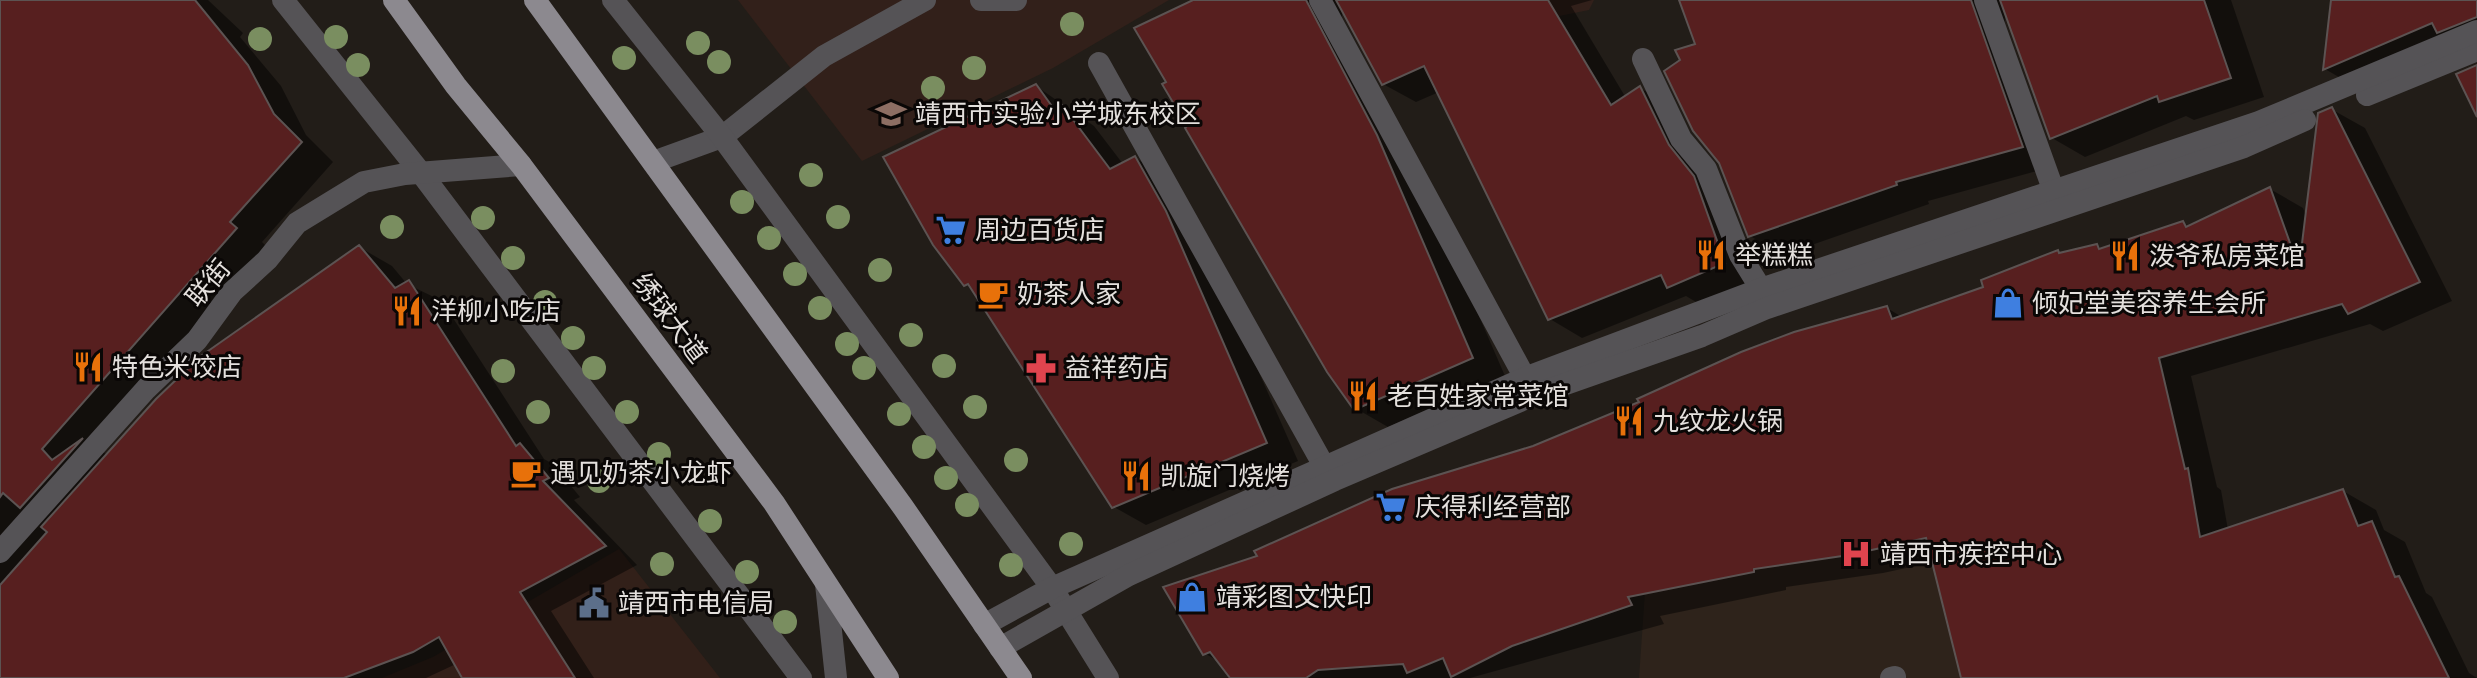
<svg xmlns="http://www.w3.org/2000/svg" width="2477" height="678" viewBox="0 0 2477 678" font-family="Bitter,'Noto Sans SC',serif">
<rect width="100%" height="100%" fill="#221d18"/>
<path fill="#322019" d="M 619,549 L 720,678 L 382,678 L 433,657 Z"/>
<path fill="#2e231b" d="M 2015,410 L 2089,678 L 1639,678 L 1652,491 Z"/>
<g fill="#32201a">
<path d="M 738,0 L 1169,0 L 1053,68 L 862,161 Z"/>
<path d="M 1541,0 L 1594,0 L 1589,10 L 1549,18 Z"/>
</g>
<g fill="#0007">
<path d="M 0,0 L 208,0 L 243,33 L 240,37 L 281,86 L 306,135 L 333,162 L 262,242 L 268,248 L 93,447 L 108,455 L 359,247 L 392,266 L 407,284 L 442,301 L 544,459 L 553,464 L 580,497 L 574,500 L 637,565 L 551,611 L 594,678 L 464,678 L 456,664 L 426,678 L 0,678 Z"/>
<path d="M 1198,0 L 1592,0 L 1571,6 L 1626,98 L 1640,88 L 1673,107 L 1757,282 L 1701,305 L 1686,296 L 1582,338 L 1550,319 L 1439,92 L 1416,102 L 1383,84 L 1343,9 L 1340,27 L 1409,155 L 1505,376 L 1388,427 L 1355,408 L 1190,127 L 1169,82 Z"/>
<path d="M 1681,0 L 2231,0 L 2264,97 L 2194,120 L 2186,116 L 2085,157 L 2052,138 L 2006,12 L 2004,25 L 2055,166 L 1928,201 L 1929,204 L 1783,255 L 1750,236 L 1698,45 Z"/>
<path d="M 2333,0 L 2477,0 L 2477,35 L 2356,87 L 2325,69 Z"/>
<path d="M 1036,86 L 1094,126 L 1123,164 L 1135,158 L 1167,176 L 1197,232 L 1298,461 L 1146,525 L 1114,507 L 974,289 L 965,284 Z"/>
<path d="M 2331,109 L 2365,128 L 2452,301 L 2383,331 L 2370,324 L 2191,376 L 2217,487 L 2221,490 L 2228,530 L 2343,491 L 2376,510 L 2384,530 L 2405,542 L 2426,593 L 2432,597 L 2469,673 L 2477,678 L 1962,678 L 1934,562 L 1883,573 L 1786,587 L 1786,590 L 1660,616 L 1664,624 L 1470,678 L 1232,678 L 1220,662 L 1204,653 L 1260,557 L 1533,448 L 1887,308 L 1902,317 L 1986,288 L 2062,255 L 2097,246 L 2104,250 L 2183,223 L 2191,227 L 2270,189 L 2303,208 L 2307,219 Z"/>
</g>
<g fill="#571f1f" stroke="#5c5352" stroke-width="2">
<path d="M 0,0 L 195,0 L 248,65 L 274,114 L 302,142 L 230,222 L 237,228 L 42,449 L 52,460 L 83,438 L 20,508 L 3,493 L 0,497 Z"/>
<path d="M 1193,0 L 1306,0 L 1377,135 L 1473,358 L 1354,410 L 1327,372 L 1185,128 L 1187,126 L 1162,84 L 1166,82 L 1134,28 Z"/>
<path d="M 1336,0 L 1548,0 L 1611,105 L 1640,86 L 1669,145 L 1694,176 L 1725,263 L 1667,288 L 1661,275 L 1548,320 L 1424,66 L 1382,85 Z"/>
<path d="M 1679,0 L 1971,0 L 2023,147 L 1896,182 L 1897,185 L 1748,237 L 1719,163 L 1693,131 L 1664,71 L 1680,60 L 1675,50 L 1695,44 Z"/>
<path d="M 2000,0 L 2204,0 L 2231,78 L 2159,102 L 2157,96 L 2050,139 Z"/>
<path d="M 2331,0 L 2477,0 L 2477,17 L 2437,33 L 2432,23 L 2323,70 Z"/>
<path d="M 2477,65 L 2477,117 L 2456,74 Z"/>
<path d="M 1036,84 L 1054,109 L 1062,105 L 1110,169 L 1135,156 L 1166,211 L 1267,443 L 1112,508 L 968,284 L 964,286 L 933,245 L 883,157 Z"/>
<path d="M 2332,107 L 2420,282 L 2348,314 L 2342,304 L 2159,358 L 2185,469 L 2188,468 L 2200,537 L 2343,489 L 2358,526 L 2372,521 L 2395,577 L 2399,576 L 2449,678 L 1961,678 L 1926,538 L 1849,555 L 1754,569 L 1754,572 L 1628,597 L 1632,605 L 1512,646 L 1451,677 L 1443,658 L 1407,673 L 1403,664 L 1318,670 L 1306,678 L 1230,678 L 1210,652 L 1203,655 L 1163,587 L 1257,556 L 1254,551 L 1392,489 L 1533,446 L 1639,402 L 1637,399 L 1741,352 L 1794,332 L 1887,306 L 1892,319 L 1983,287 L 1981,280 L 2058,250 L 2059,253 L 2097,244 L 2099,249 L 2183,221 L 2186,227 L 2270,187 L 2299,268 L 2318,113 Z"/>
<path d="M 359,245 L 395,288 L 409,280 L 516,446 L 520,443 L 549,478 L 543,481 L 606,546 L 520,592 L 575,678 L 462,678 L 439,637 L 413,652 L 344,678 L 0,678 L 0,585 L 47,532 L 41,527 L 156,399 L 201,356 Z"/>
</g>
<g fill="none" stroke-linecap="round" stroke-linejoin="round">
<g stroke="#555356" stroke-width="22">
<path d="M 981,0 L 1016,0"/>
<path d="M 1320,0 L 1525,378"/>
<path d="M 1985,0 L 2053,189"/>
<path d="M 1643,59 L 1681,139 L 1706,169 L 1740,255 L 1761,289"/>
<path d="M 1099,63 L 1324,466"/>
<path d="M 653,162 L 722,137 L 824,56 L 925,0"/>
<path d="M 1891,678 L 1895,677"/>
</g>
<g stroke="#555356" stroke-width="22">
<path d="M 283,0 L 421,173 L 801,678"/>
<path d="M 613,0 L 722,137 L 1052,588 L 1108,678"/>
<path d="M 2367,95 L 2477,50"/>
<path d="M 0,552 L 146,389 L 197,340 L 232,292 L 267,260 L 297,223 L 364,182 L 405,174 L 521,165"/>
<path d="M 826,584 L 836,678"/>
<path d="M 984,625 L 1052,588 L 1525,378 L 1761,289 L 2259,122 L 2477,31"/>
<path d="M 1000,648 L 1129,575 L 1335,480 L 1534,395 L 1702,336 L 1767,308 L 2244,147 L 2305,120"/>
</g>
<g stroke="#8c898f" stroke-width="22">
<path d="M 394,0 L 456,86 L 521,165 L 774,503 L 888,678"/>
<path d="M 535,0 L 903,507 L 1021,678"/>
</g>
</g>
<g fill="#7a8e60">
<circle cx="1072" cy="24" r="12"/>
<circle cx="336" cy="37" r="12"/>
<circle cx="260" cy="39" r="12"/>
<circle cx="698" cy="43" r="12"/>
<circle cx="624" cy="58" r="12"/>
<circle cx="719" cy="62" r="12"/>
<circle cx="358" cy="65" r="12"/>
<circle cx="974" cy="68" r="12"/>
<circle cx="933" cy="88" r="12"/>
<circle cx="811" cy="175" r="12"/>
<circle cx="742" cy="202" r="12"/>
<circle cx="838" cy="217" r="12"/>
<circle cx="483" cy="218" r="12"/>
<circle cx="392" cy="227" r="12"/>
<circle cx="769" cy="238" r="12"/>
<circle cx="513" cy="258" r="12"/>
<circle cx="880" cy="270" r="12"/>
<circle cx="795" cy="274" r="12"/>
<circle cx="545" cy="302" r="12"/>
<circle cx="820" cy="308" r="12"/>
<circle cx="911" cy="335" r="12"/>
<circle cx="573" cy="338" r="12"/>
<circle cx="847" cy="344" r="12"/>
<circle cx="944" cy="366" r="12"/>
<circle cx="594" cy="368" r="12"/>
<circle cx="864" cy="368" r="12"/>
<circle cx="503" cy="371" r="12"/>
<circle cx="975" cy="407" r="12"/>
<circle cx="538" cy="412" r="12"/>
<circle cx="627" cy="412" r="12"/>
<circle cx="899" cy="414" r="12"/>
<circle cx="924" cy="447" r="12"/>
<circle cx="659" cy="454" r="12"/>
<circle cx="1016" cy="460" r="12"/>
<circle cx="946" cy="478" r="12"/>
<circle cx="599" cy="481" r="12"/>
<circle cx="967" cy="505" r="12"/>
<circle cx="710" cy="521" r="12"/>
<circle cx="1071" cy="544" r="12"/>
<circle cx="662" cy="564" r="12"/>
<circle cx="1011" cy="565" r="12"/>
<circle cx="747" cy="572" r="12"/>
<circle cx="785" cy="622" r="12"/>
</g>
<defs>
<g id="school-bare" transform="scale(2.4)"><path d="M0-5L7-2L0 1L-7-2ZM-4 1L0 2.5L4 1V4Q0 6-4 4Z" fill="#8d6e63" stroke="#0a0706" stroke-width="2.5" paint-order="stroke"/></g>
<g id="supermarket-bare" transform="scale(2.4)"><path d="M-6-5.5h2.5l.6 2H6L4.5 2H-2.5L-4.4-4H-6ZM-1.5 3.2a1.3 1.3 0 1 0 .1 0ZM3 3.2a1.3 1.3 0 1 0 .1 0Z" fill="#3f7fe0" stroke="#0a0706" stroke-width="2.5" paint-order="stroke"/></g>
<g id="restaurant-bare" transform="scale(2.4)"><path d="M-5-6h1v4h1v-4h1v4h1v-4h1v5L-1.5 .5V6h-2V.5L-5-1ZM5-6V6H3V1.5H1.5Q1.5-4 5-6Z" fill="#e8710a" stroke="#0a0706" stroke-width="2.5" paint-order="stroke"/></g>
<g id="cafe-bare" transform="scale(2.4)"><path d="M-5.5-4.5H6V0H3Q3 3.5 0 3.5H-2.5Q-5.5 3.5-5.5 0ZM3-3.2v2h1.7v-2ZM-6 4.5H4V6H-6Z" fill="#e8710a" stroke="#0a0706" stroke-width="2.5" paint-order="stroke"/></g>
<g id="shop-bare" transform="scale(2.4)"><path d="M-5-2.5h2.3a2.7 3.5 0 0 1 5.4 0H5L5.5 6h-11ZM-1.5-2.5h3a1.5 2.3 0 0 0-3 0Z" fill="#3f7fe0" stroke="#0a0706" stroke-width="2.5" paint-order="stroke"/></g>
<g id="pharmacy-bare" transform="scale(2.4)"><path d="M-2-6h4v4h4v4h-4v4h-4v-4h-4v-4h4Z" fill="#e0444e" stroke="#0a0706" stroke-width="2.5" paint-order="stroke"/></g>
<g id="hospital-bare" transform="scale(2.4)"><path d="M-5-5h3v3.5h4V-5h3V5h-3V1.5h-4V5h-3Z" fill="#e0444e" stroke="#0a0706" stroke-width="2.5" paint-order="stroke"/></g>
<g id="civic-bare" transform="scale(2.4)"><path d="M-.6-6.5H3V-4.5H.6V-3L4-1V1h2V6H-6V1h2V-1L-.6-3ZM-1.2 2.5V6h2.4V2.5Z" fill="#5c6f8a" stroke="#0a0706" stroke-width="2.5" paint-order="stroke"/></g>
</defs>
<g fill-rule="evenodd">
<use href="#school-bare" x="891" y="114"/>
<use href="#supermarket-bare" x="951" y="230"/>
<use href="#restaurant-bare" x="1711" y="255"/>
<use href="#restaurant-bare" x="2125" y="256"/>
<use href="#cafe-bare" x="993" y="294"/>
<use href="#shop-bare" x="2008" y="303"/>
<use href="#restaurant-bare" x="407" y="311"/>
<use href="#restaurant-bare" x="88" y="367"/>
<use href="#pharmacy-bare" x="1041" y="368"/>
<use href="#restaurant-bare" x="1363" y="396"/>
<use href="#restaurant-bare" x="1629" y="421"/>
<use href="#cafe-bare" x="526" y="473"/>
<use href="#restaurant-bare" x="1136" y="476"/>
<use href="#supermarket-bare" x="1391" y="507"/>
<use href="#hospital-bare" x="1856" y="554"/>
<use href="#shop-bare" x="1192" y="597"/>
<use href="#civic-bare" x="594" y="603"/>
</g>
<g text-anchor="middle" stroke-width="6" stroke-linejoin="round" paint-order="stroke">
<g font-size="26" fill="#e4e0dd" stroke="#0a0706" text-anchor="start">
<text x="915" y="123">靖西市实验小学城东校区</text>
<text x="975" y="239">周边百货店</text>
<text x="1735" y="264">举糕糕</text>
<text x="2149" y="265">泼爷私房菜馆</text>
<text x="1017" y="303">奶茶人家</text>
<text x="2032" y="312">倾妃堂美容养生会所</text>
<text x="431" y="320">洋柳小吃店</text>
<text x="112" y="376">特色米饺店</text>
<text x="1065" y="377">益祥药店</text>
<text x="1387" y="405">老百姓家常菜馆</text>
<text x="1653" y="430">九纹龙火锅</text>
<text x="550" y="482">遇见奶茶小龙虾</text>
<text x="1160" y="485">凯旋门烧烤</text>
<text x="1415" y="516">庆得利经营部</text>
<text x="1880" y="563">靖西市疾控中心</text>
<text x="1216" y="606">靖彩图文快印</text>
<text x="618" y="612">靖西市电信局</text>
</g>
<g font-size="26" fill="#e4e0dd" stroke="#0a0706">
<text transform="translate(208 283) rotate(-50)" y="9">联街</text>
<text transform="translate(670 318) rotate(53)" y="9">绣球大道</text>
</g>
</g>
</svg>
